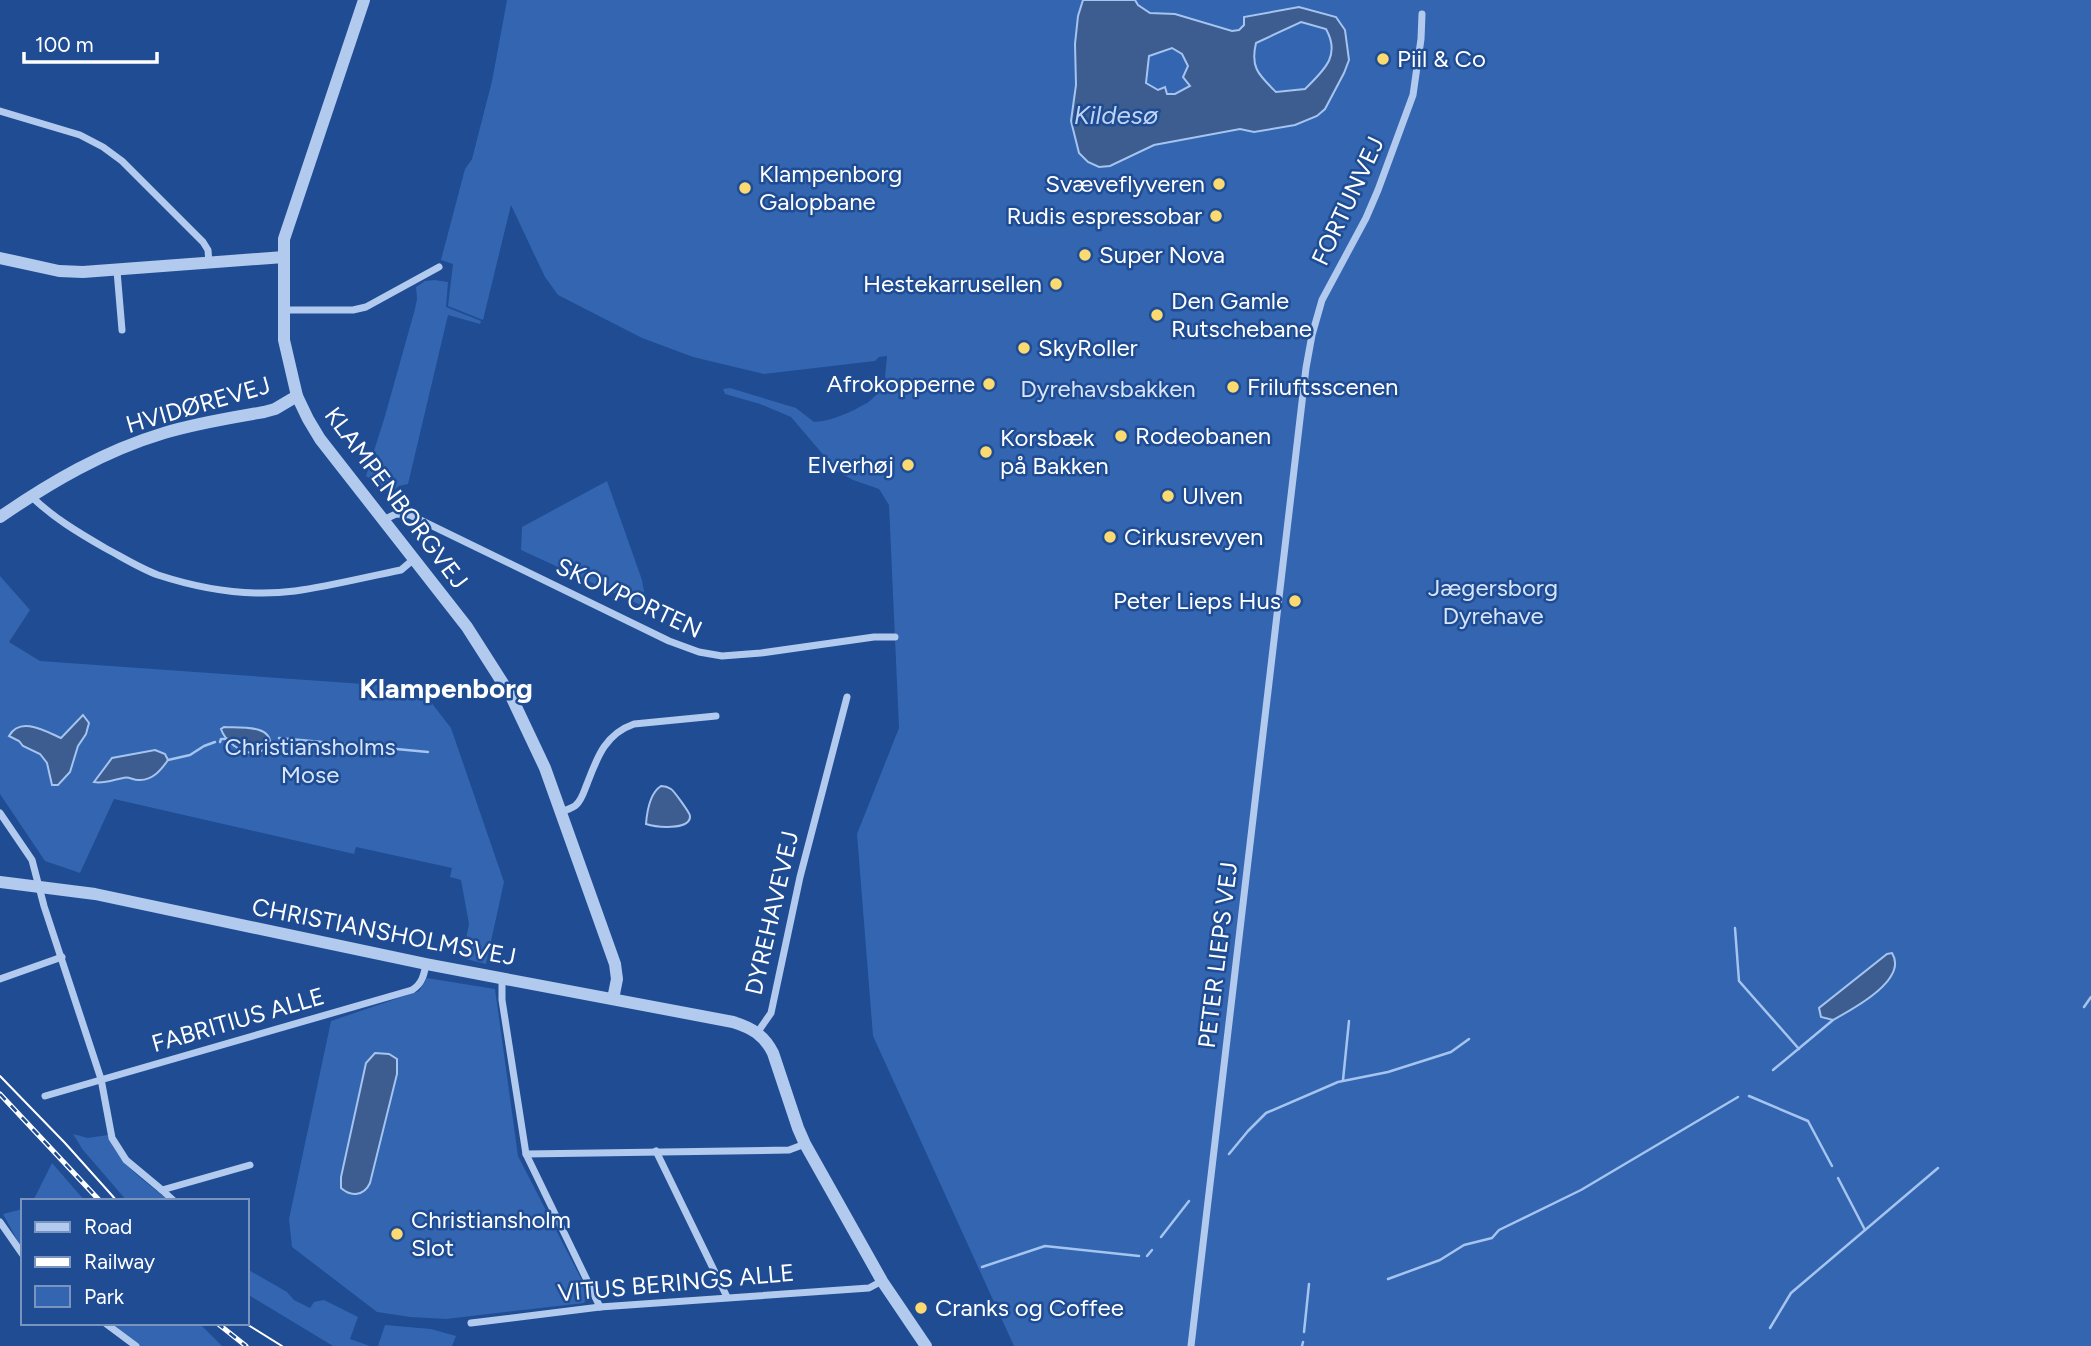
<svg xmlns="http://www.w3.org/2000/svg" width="2091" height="1346" viewBox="0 0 2091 1346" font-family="Figtree,sans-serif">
<rect width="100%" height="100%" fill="#1f4c92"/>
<g fill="#3365b0">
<path d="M 507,0 L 2091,0 L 2091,1346 L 1014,1346 L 873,1036 L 857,834 L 899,728 L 889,505 L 879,489 L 853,480 L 837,471 L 791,417 L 760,404 L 725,394 L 723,389 L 730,388 L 796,408 L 814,422 C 832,421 851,412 867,403 C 873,399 877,393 884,388 L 887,356 L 879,357 L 875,361 L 764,374 L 693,357 L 642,338 L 558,295 L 545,277 L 534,254 L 511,205 L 483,320 L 448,306 L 453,264 L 441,260 L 465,169 L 472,159 L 492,81 Z"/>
<path d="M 434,280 L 448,282 L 446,307 L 481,321 L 480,324 L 448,315 L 408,484 L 399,486 L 391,493 L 366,476 L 385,416 L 415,309 L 417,299 L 416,287 L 425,281 Z"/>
<path d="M 607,481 L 642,580 L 647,608 L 521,550 L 522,527 Z"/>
<path d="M 0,576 L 30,610 L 9,642 L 40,661 L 420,688 L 451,728 L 504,882 L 486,964 L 462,958 L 469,924 L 461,880 L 450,877 L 452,868 L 356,847 L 354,854 L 114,799 L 80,873 L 45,861 L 0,794 Z"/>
<path d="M 427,978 L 495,989 L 518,1156 L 589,1294 L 584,1303 L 446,1319 L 410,1317 L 377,1312 L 292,1247 L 289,1219 L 331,1021 L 419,991 Z"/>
<path d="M 73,1134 L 88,1138 L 108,1135 C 121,1168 143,1178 169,1201 L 127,1201 L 83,1150 Z"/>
<path d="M 52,1163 L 85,1201 L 33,1201 Z"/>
<path d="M 23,1209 L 23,1251 L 3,1214 Z"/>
<path d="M 247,1269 L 287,1292 L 294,1300 L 310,1308 L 314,1302 L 324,1300 L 358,1317 L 350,1339 L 370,1346 L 333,1346 L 247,1294 Z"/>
<path d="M 109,1323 L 199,1323 L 222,1346 L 138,1346 Z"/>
<path d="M 385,1325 L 431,1329 L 456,1336 L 452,1346 L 378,1346 Z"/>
</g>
<g fill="#3d5d90" stroke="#a5c4ef" stroke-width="2" fill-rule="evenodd">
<path d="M 1083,0 L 1135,0 L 1138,5 L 1150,13 L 1175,14 L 1232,31 L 1239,30 L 1244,25 L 1244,17 L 1299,7 L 1336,17 L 1345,30 L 1349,60 L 1344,73 L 1325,109 L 1317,116 L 1295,125 L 1254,132 L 1240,129 L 1154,145 L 1110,166 L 1099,167 L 1088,162 L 1079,153 L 1071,121 L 1076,85 L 1075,44 L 1078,16 ZM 1301,22 L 1326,29 C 1341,56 1324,70 1305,89 L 1276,92 C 1259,75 1250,68 1256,43 ZM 1172,48 L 1182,54 L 1188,66 L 1183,77 L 1190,86 L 1175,94 L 1167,94 L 1165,87 L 1158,90 L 1146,83 L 1149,56 Z"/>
<path d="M 83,715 L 89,723 L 86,734 L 78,746 L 70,772 L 58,785 L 52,785 L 47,763 L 40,754 L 23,746 L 19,741 L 9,736 C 20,716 45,731 61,738 Z"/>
<path d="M 224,727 C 239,728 273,724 270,746 C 265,749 260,753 254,753 C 240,753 225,741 221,729 Z"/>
<path d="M 155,750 L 165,754 L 168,760 C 161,770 153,780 140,780 C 133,781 130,776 123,778 C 113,780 103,784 94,782 L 112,758 Z"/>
<path d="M 661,786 C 664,786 668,787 671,789 C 674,791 690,813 690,816 C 691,831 655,827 646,824 C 647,811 650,793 661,786 Z"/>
<path d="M 1892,953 C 1909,980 1851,1010 1833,1020 L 1821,1017 L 1819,1008 L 1887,954 Z"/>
<path d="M 375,1053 L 389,1054 L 397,1059 L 397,1074 L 370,1183 C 364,1196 351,1197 341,1188 L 341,1177 L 366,1063 Z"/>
</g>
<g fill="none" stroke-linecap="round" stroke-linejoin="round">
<g stroke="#a5c4ef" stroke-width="2.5">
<path d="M 279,738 L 428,752"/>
<path d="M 220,742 L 221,739 L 229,739"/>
<path d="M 168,760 L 190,755 L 204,746 L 215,742"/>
<path d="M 1735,928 L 1739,981 L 1799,1049"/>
<path d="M 2084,1007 L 2091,997"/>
<path d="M 1773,1070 L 1833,1020"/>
<path d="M 1343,1080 L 1349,1021"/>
<path d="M 1749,1096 L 1808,1121 L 1832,1166"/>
<path d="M 1229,1154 L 1248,1131 L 1266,1113 L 1338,1082 L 1388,1072 L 1451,1052 L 1469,1039"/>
<path d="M 1838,1178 L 1865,1230"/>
<path d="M 1161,1237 L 1189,1201"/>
<path d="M 1147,1256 L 1152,1250"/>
<path d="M 982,1267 L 1045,1246 L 1139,1256"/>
<path d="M 1388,1279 L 1440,1260 L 1464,1245 L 1492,1238 L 1499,1230 L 1581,1190 L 1738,1097"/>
<path d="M 1770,1328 L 1791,1293 L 1938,1168"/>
<path d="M 1304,1332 L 1309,1284"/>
<path d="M 1302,1346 L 1303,1342"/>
</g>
<g stroke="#b1caee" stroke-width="7">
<path d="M 0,111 L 80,135 L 103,147 L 122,161 L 203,242 L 208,250 L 209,263"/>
<path d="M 117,271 L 122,330"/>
<path d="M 283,310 L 353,310 L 366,307 L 439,267"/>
<path d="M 31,496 C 52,517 79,533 105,548 C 122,557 139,568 158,575 C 201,589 250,597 295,591 C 331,586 366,577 401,570 L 414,559"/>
<path d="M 383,520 L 396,514 L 410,515 L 669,641 L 699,652 L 722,656 L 761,653 L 874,637 L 895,637"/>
<path d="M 561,812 C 566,810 573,808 576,805 C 582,800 584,791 587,784 C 597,758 605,734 634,724 L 716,716"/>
<path d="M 0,813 L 32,860 L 44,906 L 101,1079 L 112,1138 L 126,1160 L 162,1190 L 250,1165"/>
<path d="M 502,978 L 502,1000 L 526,1154 L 600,1307"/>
<path d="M 0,979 L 62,957"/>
<path d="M 757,1033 L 771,1013 L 800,877 L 847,697"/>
<path d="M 45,1096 L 412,990 C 422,984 424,975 426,964"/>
<path d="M 656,1151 L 727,1297"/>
<path d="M 526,1154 L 789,1150 L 805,1144"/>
<path d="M 162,1190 L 174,1201"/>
<path d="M 0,1222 L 23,1255"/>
<path d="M 105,1323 L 136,1346"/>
<path d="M 471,1323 L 600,1307 L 869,1288 L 882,1281"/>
<path d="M 1191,1346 L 1306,368 L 1312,335 L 1322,300 L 1366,218 L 1378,190 L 1413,95 L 1421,39 L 1422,14"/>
</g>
<g stroke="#b1caee" stroke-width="12">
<path d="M 364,0 L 284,239 L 284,340 L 297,396 L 308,419 L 320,439 L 467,627 L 511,696 L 545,768 L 615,964 L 617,979 L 613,999"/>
<path d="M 0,258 L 59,271 L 83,272 L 284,257"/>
<path d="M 0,517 C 51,482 104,451 164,433 C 197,423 230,418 264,412 L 275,409 L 297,396"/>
<path d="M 0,882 L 95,894 L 426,964 L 733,1022 C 752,1028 764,1035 773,1053 L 798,1128 L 805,1144 L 882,1281 L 926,1346"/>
</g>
<g stroke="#fff" stroke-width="2">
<path d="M 0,1076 L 65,1143 L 117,1201"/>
<path d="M 245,1323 L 282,1346"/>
</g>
<g stroke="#fff" stroke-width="5">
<g id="rail">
<path d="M 0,1094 L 100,1201"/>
<path d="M 217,1323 L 246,1346"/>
</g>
</g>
<use href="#rail" stroke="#1f4c92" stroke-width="2.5" stroke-dasharray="8" stroke-linecap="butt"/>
</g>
<g fill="#fbda71" stroke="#1f4c92" stroke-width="2.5">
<circle cx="1383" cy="59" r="7"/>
<circle cx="1219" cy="184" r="7"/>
<circle cx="745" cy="188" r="7"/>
<circle cx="1216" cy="216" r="7"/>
<circle cx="1085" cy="255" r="7"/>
<circle cx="1056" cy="284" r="7"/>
<circle cx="1157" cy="315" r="7"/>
<circle cx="1024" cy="348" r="7"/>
<circle cx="989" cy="384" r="7"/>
<circle cx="1233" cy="387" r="7"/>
<circle cx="1121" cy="436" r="7"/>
<circle cx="986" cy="452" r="7"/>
<circle cx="908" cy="465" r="7"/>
<circle cx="1168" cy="496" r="7"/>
<circle cx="1110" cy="537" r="7"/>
<circle cx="1295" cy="601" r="7"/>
<circle cx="397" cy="1234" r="7"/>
<circle cx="921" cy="1308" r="7"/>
</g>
<g text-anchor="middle" stroke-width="5" stroke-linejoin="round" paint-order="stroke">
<g font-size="24" fill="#fff" stroke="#1f4c92" text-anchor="start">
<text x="1397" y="67">Piil &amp; Co</text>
<text x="759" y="182">Klampenborg<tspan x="759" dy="28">Galopbane</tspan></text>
<text x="1205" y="192" text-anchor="end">Svæveflyveren</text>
<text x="1202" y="224" text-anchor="end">Rudis espressobar</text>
<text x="1099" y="263">Super Nova</text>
<text x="1042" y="292" text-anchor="end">Hestekarrusellen</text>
<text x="1171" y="309">Den Gamle<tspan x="1171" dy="28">Rutschebane</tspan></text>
<text x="1038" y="356">SkyRoller</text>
<text x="975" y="392" text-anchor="end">Afrokopperne</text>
<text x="1247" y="395">Friluftsscenen</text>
<text x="1135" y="444">Rodeobanen</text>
<text x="1000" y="446">Korsbæk<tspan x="1000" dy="28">på Bakken</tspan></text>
<text x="894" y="473" text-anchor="end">Elverhøj</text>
<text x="1182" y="504">Ulven</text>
<text x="1124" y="545">Cirkusrevyen</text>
<text x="1281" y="609" text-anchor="end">Peter Lieps Hus</text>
<text x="411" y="1228">Christiansholm<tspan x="411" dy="28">Slot</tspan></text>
<text x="935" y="1316">Cranks og Coffee</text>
</g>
<g font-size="24" fill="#fff" stroke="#1f4c92">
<text transform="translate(1348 201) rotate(-65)" y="8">FORTUNVEJ</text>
<text transform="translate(198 405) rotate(-16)" y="8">HVIDØREVEJ</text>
<text transform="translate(396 498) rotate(53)" y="8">KLAMPENBORGVEJ</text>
<text transform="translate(629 598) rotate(25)" y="8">SKOVPORTEN</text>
<text transform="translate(772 913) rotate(-77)" y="8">DYREHAVEVEJ</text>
<text transform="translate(384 932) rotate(11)" y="8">CHRISTIANSHOLMSVEJ</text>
<text transform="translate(1218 955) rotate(-83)" y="8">PETER LIEPS VEJ</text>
<text transform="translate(238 1020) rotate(-16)" y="8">FABRITIUS ALLE</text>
<text transform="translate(676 1283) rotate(-5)" y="8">VITUS BERINGS ALLE</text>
</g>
<g font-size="24" fill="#d7e5fa" stroke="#1f4c92">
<text x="1108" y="397">Dyrehavsbakken</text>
<text x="1493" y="596">Jægersborg<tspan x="1493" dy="28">Dyrehave</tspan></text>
<text x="310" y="755">Christiansholms<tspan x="310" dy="28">Mose</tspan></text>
</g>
<g font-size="26" font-style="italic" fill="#bdd4f4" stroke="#1f4c92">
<text x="1116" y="124">Kildesø</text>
</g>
<g font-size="28" font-weight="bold" fill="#fff" stroke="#1f4c92">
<text x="446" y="698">Klampenborg</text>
</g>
</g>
<rect x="21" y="1199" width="228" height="126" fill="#1f4c92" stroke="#7994be" stroke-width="2"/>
<rect x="35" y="1222" width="35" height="10" fill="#b1caee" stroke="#7994be" stroke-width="2"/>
<text x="84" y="1234" font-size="21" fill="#ffffff">Road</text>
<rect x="35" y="1257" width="35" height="10" fill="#ffffff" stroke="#7994be" stroke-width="2"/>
<text x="84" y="1269" font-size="21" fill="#ffffff">Railway</text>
<rect x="35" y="1286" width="35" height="21" fill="#3365b0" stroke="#7994be" stroke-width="2"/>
<text x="84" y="1304" font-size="21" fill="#ffffff">Park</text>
<path d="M24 52v10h133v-10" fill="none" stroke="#ffffff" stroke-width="3.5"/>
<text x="35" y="52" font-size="21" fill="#ffffff" stroke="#1f4c92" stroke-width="5" paint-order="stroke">100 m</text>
</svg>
